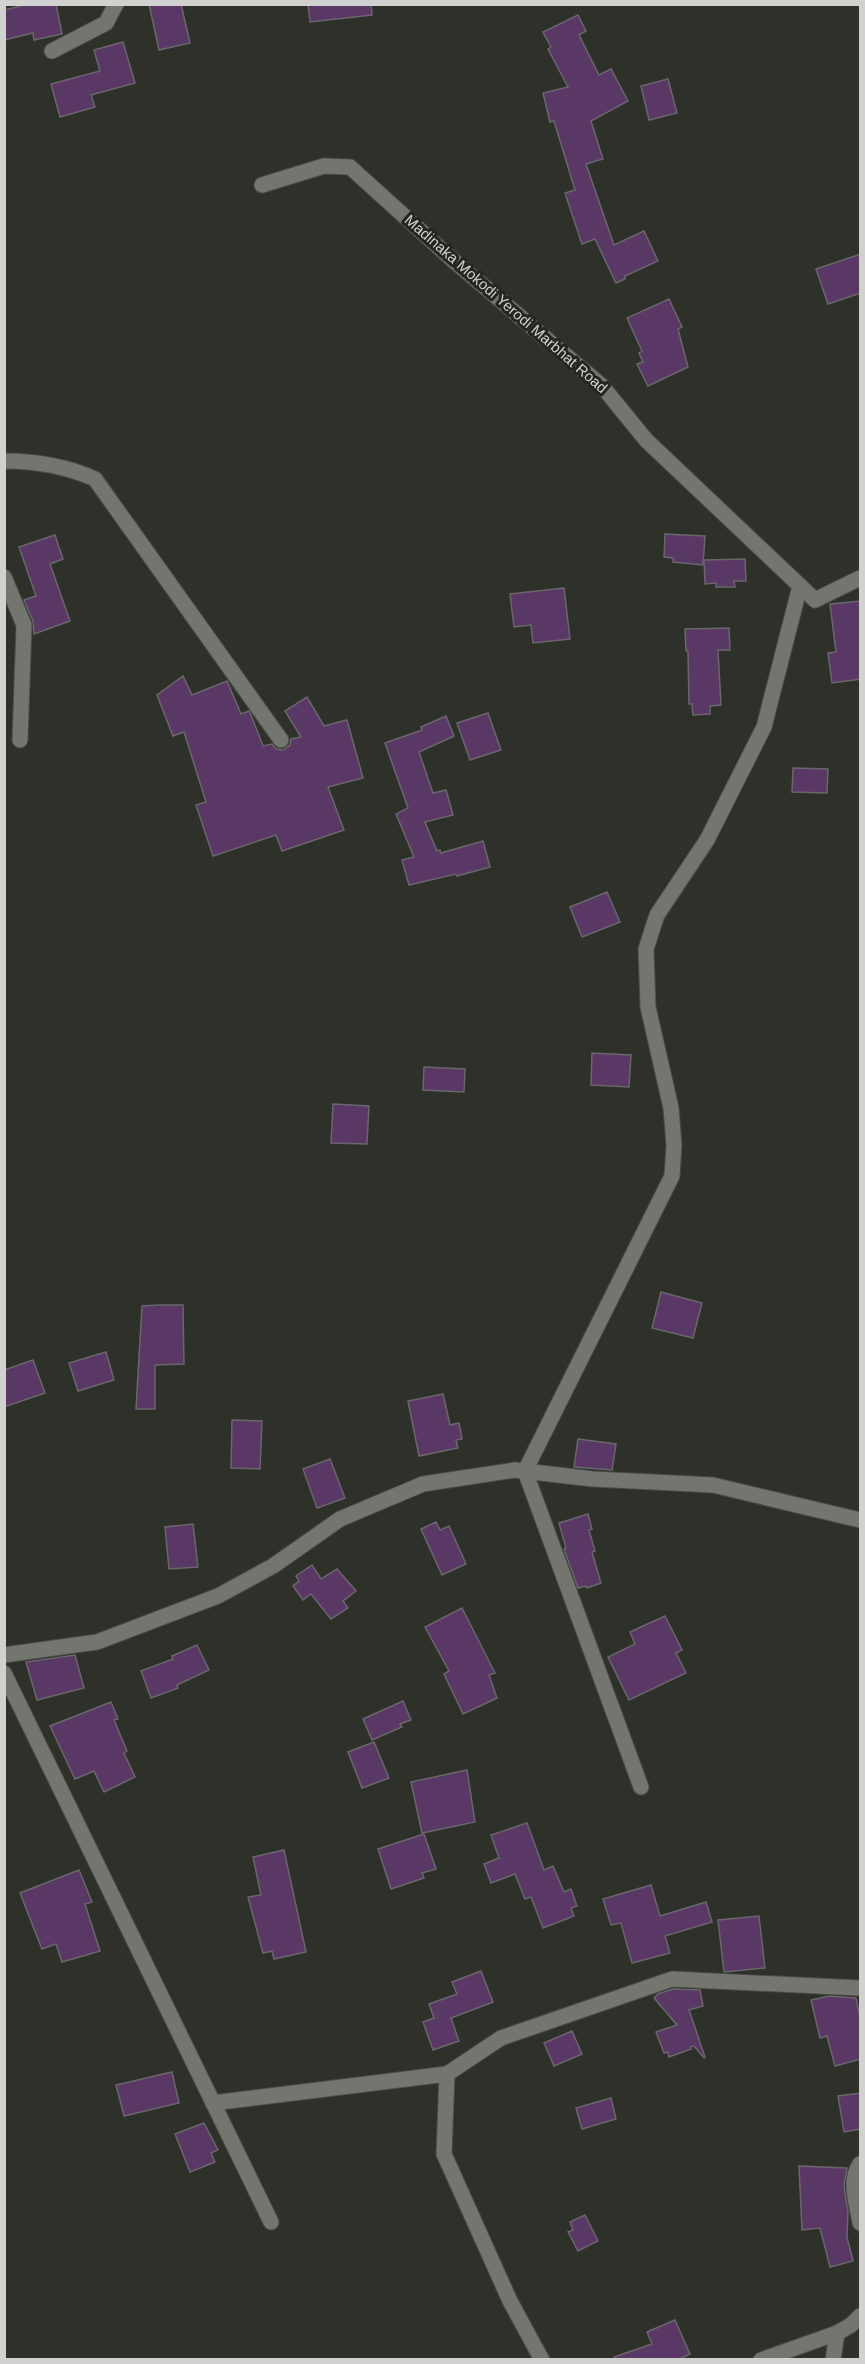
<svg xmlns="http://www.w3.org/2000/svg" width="865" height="2364" viewBox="0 0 865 2364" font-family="Arial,sans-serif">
<rect width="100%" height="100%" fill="#2e302a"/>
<g fill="#5a3866" stroke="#6a666c" stroke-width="1.5">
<path d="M 29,4 L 56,4 L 62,34 L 34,40 L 33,33 L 4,40 L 4,10 Z"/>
<path d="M 149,4 L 181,4 L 190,43 L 159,50 Z"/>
<path d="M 308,4 L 371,4 L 372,15 L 310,22 Z"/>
<path d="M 578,15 L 586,31 L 579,35 L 599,75 L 611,69 L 628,101 L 591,121 L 603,159 L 586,164 L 614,245 L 644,231 L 658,261 L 625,276 L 625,279 L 616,283 L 595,239 L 582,244 L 565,193 L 575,190 L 554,121 L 550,122 L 543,93 L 568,87 L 548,49 L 551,47 L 543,32 Z"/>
<path d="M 123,42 L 135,83 L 91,95 L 95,107 L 60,117 L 51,84 L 100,71 L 94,50 Z"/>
<path d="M 668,79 L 677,113 L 649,120 L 641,86 Z"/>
<path d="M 861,254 L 861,293 L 828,304 L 816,269 Z"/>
<path d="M 669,299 L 682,327 L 678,329 L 688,367 L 648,386 L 637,364 L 643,362 L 639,353 L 642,351 L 627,318 Z"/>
<path d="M 665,534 L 705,536 L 703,565 L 673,562 L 673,558 L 664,557 Z"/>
<path d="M 55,535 L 63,559 L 50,564 L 70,621 L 34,634 L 33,621 L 24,600 L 36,596 L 19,547 Z"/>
<path d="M 745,559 L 746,581 L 734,581 L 735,587 L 716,587 L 716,583 L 705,584 L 704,560 Z"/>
<path d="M 564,588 L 570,639 L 533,643 L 531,625 L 514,627 L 510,594 Z"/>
<path d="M 861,601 L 861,679 L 832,683 L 828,653 L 836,652 L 830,604 Z"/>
<path d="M 729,628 L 730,650 L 718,650 L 721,705 L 710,706 L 710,714 L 693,715 L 692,704 L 689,704 L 688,651 L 686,651 L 685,629 Z"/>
<path d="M 183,676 L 192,695 L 227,681 L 241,714 L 249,711 L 251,715 L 263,746 L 272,744 L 276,749 L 283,750 L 290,745 L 291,739 L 301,737 L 285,711 L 307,697 L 324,726 L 347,720 L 363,778 L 328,787 L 344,830 L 282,851 L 276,835 L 213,856 L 196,805 L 206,802 L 184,732 L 173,736 L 157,695 Z"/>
<path d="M 488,713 L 501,750 L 470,760 L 457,723 Z"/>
<path d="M 446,716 L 454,736 L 419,752 L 433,793 L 446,790 L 453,815 L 425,822 L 437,851 L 440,850 L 441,853 L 483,841 L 490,867 L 457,876 L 456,874 L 409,885 L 402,860 L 414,857 L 396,814 L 408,808 L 385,743 L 422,730 L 421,727 Z"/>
<path d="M 793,768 L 828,769 L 827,793 L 792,792 Z"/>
<path d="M 607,892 L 620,922 L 582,937 L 570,907 Z"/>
<path d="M 592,1053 L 631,1055 L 629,1087 L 591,1085 Z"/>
<path d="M 424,1067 L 465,1069 L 464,1092 L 423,1090 Z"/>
<path d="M 333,1104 L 369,1106 L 367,1144 L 331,1143 Z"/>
<path d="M 661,1292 L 702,1303 L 693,1338 L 652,1328 Z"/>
<path d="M 160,1305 L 183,1305 L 184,1364 L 155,1365 L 155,1409 L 136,1409 L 142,1306 Z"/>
<path d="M 106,1352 L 114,1380 L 78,1391 L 69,1363 Z"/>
<path d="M 33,1360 L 45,1393 L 4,1407 L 4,1370 Z"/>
<path d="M 443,1394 L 450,1425 L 459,1423 L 462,1439 L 456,1440 L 458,1448 L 419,1456 L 408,1401 Z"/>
<path d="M 232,1420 L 262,1421 L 260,1469 L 231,1468 Z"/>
<path d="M 578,1439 L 616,1444 L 612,1470 L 574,1467 Z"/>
<path d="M 330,1459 L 345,1498 L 317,1508 L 303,1469 Z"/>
<path d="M 588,1514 L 592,1529 L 589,1530 L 595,1551 L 592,1552 L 601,1583 L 587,1588 L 586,1586 L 578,1588 L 564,1549 L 566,1548 L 559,1523 Z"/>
<path d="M 436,1522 L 440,1530 L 449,1526 L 466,1564 L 442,1575 L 421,1529 Z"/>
<path d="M 193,1524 L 198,1567 L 169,1569 L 165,1527 Z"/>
<path d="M 312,1565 L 321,1579 L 337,1569 L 356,1591 L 343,1601 L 348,1608 L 331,1619 L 311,1594 L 303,1600 L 293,1586 L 299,1581 L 296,1576 Z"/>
<path d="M 462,1608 L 495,1673 L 489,1675 L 497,1698 L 463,1714 L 444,1674 L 449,1671 L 425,1627 Z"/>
<path d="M 665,1616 L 682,1650 L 676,1653 L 686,1673 L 629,1700 L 608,1657 L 635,1644 L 630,1632 Z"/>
<path d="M 197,1645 L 209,1670 L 177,1685 L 178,1688 L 151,1698 L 141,1671 L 173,1659 L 172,1656 Z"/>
<path d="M 75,1655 L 84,1688 L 37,1700 L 26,1662 Z"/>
<path d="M 403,1701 L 411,1720 L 400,1724 L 402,1727 L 372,1740 L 363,1719 Z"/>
<path d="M 111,1702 L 118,1719 L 114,1720 L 127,1751 L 124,1753 L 135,1777 L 104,1792 L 94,1771 L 75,1779 L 50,1726 Z"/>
<path d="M 374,1742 L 389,1778 L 362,1788 L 348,1752 Z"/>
<path d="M 467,1770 L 475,1822 L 422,1833 L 411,1782 Z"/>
<path d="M 527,1823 L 544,1870 L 553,1866 L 564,1892 L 571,1889 L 577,1906 L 571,1908 L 574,1916 L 543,1928 L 531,1897 L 525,1899 L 515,1874 L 491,1883 L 484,1864 L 499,1858 L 491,1835 Z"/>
<path d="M 424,1834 L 436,1869 L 422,1873 L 424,1878 L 391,1889 L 378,1849 Z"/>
<path d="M 284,1850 L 306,1952 L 274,1959 L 272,1951 L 263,1953 L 248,1897 L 261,1895 L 253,1857 Z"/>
<path d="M 79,1870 L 92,1902 L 85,1904 L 100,1951 L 62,1962 L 56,1944 L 42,1949 L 20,1893 Z"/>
<path d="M 651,1885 L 660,1916 L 706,1902 L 712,1922 L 665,1936 L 670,1953 L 632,1963 L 621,1923 L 611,1925 L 603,1899 Z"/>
<path d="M 759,1916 L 765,1968 L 724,1972 L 718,1920 Z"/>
<path d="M 481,1971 L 493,2002 L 451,2018 L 459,2041 L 433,2050 L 423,2022 L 434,2018 L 429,2004 L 457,1994 L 452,1982 Z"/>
<path d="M 673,1989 L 700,1990 L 703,2006 L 689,2010 L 705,2057 L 704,2058 L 694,2046 L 690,2047 L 691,2049 L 669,2057 L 668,2052 L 664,2053 L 656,2032 L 677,2025 L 654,1998 L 658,1994 Z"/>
<path d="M 829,1996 L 856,1998 L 861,2022 L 861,2059 L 835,2066 L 827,2036 L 820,2038 L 811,2000 Z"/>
<path d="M 572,2031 L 582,2054 L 554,2066 L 544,2043 Z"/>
<path d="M 172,2072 L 179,2103 L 124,2116 L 116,2085 Z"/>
<path d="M 861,2093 L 861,2129 L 844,2132 L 838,2096 Z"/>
<path d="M 611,2098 L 616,2119 L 582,2129 L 576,2108 Z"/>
<path d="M 204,2123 L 218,2150 L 211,2153 L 215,2162 L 190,2172 L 175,2134 Z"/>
<path d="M 799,2166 L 847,2168 L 844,2186 L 848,2212 L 847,2237 L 853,2261 L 830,2267 L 820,2228 L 802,2230 Z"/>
<path d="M 585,2215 L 598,2241 L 578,2251 L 568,2232 L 573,2230 L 570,2222 Z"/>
<path d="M 675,2320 L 690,2354 L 678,2360 L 615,2360 L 614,2357 L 652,2344 L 647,2332 Z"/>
</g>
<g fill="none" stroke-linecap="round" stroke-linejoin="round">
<g stroke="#4a4c48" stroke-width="17">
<g id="minor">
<path d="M 52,51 L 106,23 L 116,4"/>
<path d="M 262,185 L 324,166 L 350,167 L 454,261 L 602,386 L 646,440 L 815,600 L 860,578"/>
<path d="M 4,461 C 37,461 66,466 95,479 L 281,740"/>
<path d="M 4,577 L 24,625 L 20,740"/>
<path d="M 4,1655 L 97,1642 L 218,1596 L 273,1566 L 340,1519 L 423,1484 L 515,1470 L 593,1479 L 713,1485 L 860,1520"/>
<path d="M 4,1673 L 271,2222"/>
<path d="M 641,1787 L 525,1471 L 672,1176 L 674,1145 L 671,1108 L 648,1007 L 646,949 L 657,915 L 707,840 L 764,727 L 800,586"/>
<path d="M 213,2103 L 447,2074"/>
<path d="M 860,2164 C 848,2181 857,2204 860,2223"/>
<path d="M 542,2360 L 510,2301 L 444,2154 L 447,2074 L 501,2038 L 672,1979 L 860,1988"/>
<path d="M 761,2360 L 837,2333"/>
<path d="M 833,2360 L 837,2333 L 851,2325 L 860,2316"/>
</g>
</g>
<use href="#minor" stroke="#73756f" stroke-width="15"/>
</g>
<g text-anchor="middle" stroke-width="6" stroke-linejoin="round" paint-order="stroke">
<g font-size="15" fill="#d1d2cf" stroke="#242620">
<text transform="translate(506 304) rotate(41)" y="5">Madinaka Mokodi Yerodi Marbhat Road</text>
</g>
</g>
<rect width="865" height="2364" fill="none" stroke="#d1d2cf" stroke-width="12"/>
</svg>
